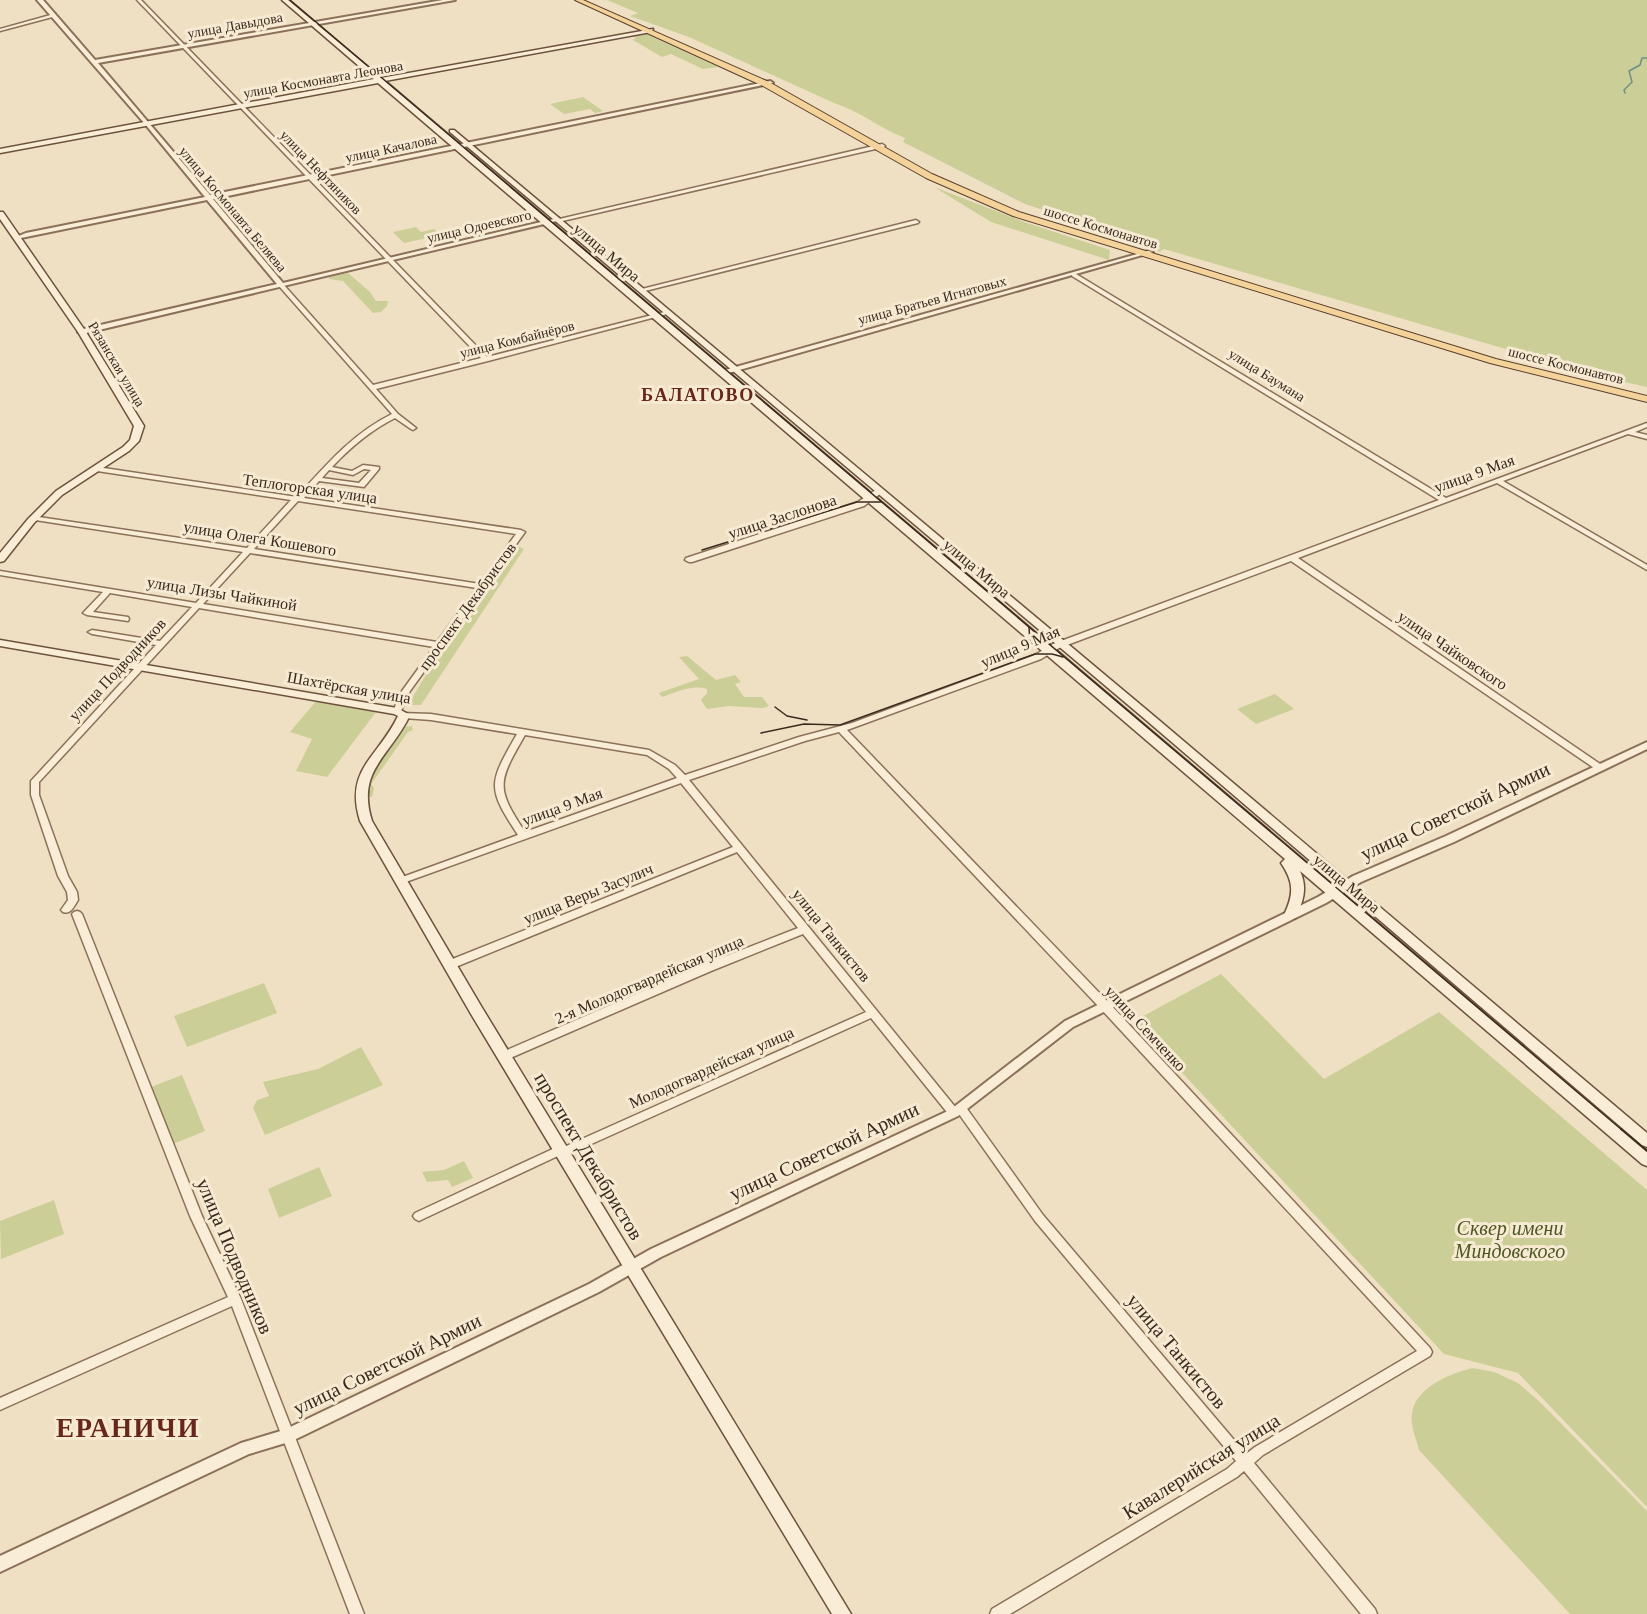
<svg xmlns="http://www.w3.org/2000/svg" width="1647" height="1614" viewBox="0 0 1647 1614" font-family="'Times New Roman',serif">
<rect width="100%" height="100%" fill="#f0e0c3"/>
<g fill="#cbce96">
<path d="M 607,0 L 1647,0 L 1647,387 L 1560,368 L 1526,355 L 1164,249 L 1159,252 L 1157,250 L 1161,248 L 1155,247 L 1147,249 L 1130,244 L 1140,242 L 1025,204 L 903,142 L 905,138 C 879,128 860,111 834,103 L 689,37 L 630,16 L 638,13 Z"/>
<path d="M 644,33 L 718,67 L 703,69 L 671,54 L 662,57 L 633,40 L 636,38 L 631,35 Z"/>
<path d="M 583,97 L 603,111 L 595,113 L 590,109 L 564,114 L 550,104 Z"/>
<path d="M 934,187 L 1027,223 L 1110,250 L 1109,260 L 991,222 Z"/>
<path d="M 416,227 L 421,232 L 434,229 L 441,235 L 404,243 L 393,232 Z"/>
<path d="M 348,273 L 370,292 L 376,301 L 388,301 L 387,306 L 381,312 L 373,313 L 343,281 L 329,279 L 329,277 Z"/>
<path d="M 516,545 L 524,549 L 421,705 L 408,705 L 436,658 Z"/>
<path d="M 687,656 L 716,680 L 735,675 L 741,682 L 735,684 L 744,697 L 762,697 L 769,706 L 763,708 L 729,706 L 707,709 L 701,700 L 707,693 L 707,689 C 693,684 676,692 662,697 L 659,693 L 699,679 L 679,657 Z"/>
<path d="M 1275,694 L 1294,709 L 1256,724 L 1237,709 Z"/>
<path d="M 317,700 L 376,712 L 327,777 L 296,771 L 312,739 L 290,732 Z"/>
<path d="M 412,726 L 413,730 L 408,732 L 371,784 L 374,788 L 372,797 L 367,797 L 376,764 L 404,727 Z"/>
<path d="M 1221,974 L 1324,1079 L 1439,1012 L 1647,1190 L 1647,1507 L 1518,1373 L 1444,1354 L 1134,1021 Z"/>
<path d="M 264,983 L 277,1013 L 187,1047 L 174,1016 Z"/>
<path d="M 361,1047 L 383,1085 L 265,1135 L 253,1108 L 257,1100 L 269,1096 L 263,1082 L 318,1069 Z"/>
<path d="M 182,1075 L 205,1131 L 173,1144 L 151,1087 Z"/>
<path d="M 464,1161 L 473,1178 L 452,1187 L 448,1180 L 427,1182 L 422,1172 L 444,1170 Z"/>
<path d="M 319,1167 L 332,1196 L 279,1218 L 268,1189 Z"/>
<path d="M 54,1200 L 64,1234 L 1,1259 L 0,1221 Z"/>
<path d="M 1473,1368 L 1494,1372 L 1518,1383 L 1540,1402 L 1647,1511 L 1647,1614 L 1570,1614 L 1419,1450 C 1416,1438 1410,1425 1412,1413 C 1416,1387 1451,1373 1473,1368 Z"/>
</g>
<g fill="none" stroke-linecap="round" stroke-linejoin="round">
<path stroke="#6c9186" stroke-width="1.5" d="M 1625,93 L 1624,90 L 1632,82 L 1629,71 L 1640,65 L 1642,58 L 1647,58"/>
<g stroke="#8b7159" stroke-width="3">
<g id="minor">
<path d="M 137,0 L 141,0 L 487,357 L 668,311 L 671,313 L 488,361 L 376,389 L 398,414 L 416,428 L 413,430 L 411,429 L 395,418 C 371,430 351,447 332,467 L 352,471 L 363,465 L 379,467 L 379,469 L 364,487 L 319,481 L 304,498 L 521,530 L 525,532 L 410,691 L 401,711 L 397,714 L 393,711 L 402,691 L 434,647 L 199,608 L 39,782 L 39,795 L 68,876 L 77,892 L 78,900 C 74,906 71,915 63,912 L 61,910 L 68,900 L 67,892 L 58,876 L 31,795 L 31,781 L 156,645 L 92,634 L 88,632 L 92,630 L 160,641 L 192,607 L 110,593 L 93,612 L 128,617 L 129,619 L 128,621 L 87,615 L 83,613 L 103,592 L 0,575 L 0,571 L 196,603 L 243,552 L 35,520 L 32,520 L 32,516 L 247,548 L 291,500 L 97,471 L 93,469 L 97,467 L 297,497 C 326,465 353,433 392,414 L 279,286 L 279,284 L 283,284 L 373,385 L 481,358 ZM 364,469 L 371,470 L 359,483 L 322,478 L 329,470 L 353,475 ZM 298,501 L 516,534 L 480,584 L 254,549 ZM 250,553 L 477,588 L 437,642 L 203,604 Z"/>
<path d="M 54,14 L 56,16 L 0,31 L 0,29 Z"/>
<path d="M 882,144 L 885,146 L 884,147 L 558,222 L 555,220 Z"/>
<path d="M 916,220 L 919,222 L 918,223 L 641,292 L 638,290 Z"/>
<path d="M 1072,274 L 1076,274 L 1446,498 L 1647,423 L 1647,427 L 1635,432 L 1647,435 L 1647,439 L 1628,434 L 1503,481 L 1647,565 L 1647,570 L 1497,483 L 1298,558 L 1603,766 L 1604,768 L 1603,770 L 1597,770 L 1291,561 L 1059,648 L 1041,659 L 847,730 L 1109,1003 L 1430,1348 L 1432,1352 L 1430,1356 L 1263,1455 L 1254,1463 L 1375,1609 L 1377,1614 L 1361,1614 L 1244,1471 L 1237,1477 L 1010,1614 L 990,1614 L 992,1609 L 1227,1469 L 1236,1461 L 1035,1221 L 959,1114 L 954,1117 L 950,1116 L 871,1018 L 567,1155 L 563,1156 L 560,1155 L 423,1219 L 419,1221 L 415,1219 L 413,1216 L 415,1213 L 557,1147 L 561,1146 L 564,1147 L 866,1012 L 803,934 L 711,971 L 508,1059 L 504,1060 L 500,1059 L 499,1056 L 500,1053 L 703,965 L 798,928 L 737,852 L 453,968 L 445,968 L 444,965 L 445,962 L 733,847 L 681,783 L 403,883 L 397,883 L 395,881 L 397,879 L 518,835 C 486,787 489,783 517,734 L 431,720 L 404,718 L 400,715 L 401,713 L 431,714 L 649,750 L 675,765 L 685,775 L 799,737 L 852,723 L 1035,655 L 1053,644 L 1439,500 L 1072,276 ZM 839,732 L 1101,1009 L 1417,1351 L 1255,1447 L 1246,1454 L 1043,1215 L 965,1106 L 961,1105 L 956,1108 L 689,780 L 805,741 ZM 525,735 L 647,755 L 669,769 L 677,778 L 525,832 C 495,787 498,782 525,735 Z"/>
<path d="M 877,489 L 880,489 L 884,491 L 864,506 L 692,562 L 689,562 L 685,560 L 686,558 L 858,502 Z"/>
<path d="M 77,911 L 80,912 L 82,914 L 202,1216 L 241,1299 L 364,1614 L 350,1614 L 232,1306 L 0,1410 L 0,1398 L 228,1297 L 190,1216 L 72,914 L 74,912 Z"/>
</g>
</g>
<g stroke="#8b7159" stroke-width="4">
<g id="tertiary">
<path d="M 37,0 L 43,0 L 95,60 L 443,0 L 455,0 L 98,63 L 210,195 L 770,81 L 773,83 L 213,199 L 283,283 L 558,218 L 561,220 L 82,334 L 78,332 L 79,330 L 277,284 L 207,200 L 16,239 L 16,237 L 26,233 L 205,197 L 145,124 Z"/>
<path d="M 1148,251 L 1153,252 L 725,374 L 718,372 Z"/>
<path d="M 1647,742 L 1647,749 L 1454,842 L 1361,882 L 1326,903 L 1073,1027 L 958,1116 L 661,1257 L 599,1292 L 292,1441 L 249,1454 L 0,1572 L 0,1556 L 241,1443 L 284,1430 L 589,1284 L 651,1249 L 950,1110 L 1065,1021 L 1318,897 L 1353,876 L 1446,836 Z"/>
</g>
</g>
<g stroke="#6c523c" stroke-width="3">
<g id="secondary">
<path d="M 282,0 L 288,0 L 381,78 L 653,29 L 651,32 L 385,81 L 1647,1151 L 1647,1166 L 1642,1164 L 1300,871 C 1308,888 1303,903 1295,918 L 1285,918 L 1284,915 C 1294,894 1294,882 1281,863 L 1285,859 L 378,83 L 0,153 L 0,149 L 374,79 Z"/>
<path d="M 450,130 L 454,130 L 1154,716 L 1647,1133 L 1647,1147 L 1642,1145 L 1146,720 L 450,132 Z"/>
<path d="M 0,212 L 3,212 L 86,332 L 144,426 L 139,441 L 129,451 L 62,495 L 34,523 L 4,561 L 0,562 L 0,553 L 28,519 L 56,491 L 123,447 L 130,440 L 134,426 L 78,332 L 0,219 Z"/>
<path d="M 0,640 L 397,708 L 410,715 C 390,757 356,770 372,821 L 481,1006 L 851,1614 L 832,1614 L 471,1014 L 360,821 C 344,769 378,758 398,716 L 394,714 L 0,646 Z"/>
</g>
</g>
<g stroke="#583f2d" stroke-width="2">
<path id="primary" d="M 575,0 L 583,0 L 769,82 L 932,174 L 1019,212 L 1496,359 L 1647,396 L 1647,402 L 1490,363 L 1013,216 L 926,178 L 763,86 Z"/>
</g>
<use href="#minor" fill="#faedd7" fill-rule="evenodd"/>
<use href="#tertiary" fill="#faedd7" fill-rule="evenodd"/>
<use href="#secondary" fill="#faedd7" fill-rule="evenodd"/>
<use href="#primary" fill="#f4d39a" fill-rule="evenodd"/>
<g stroke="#3a2a1e" stroke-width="1.5">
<path d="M 290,0 L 1622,1130"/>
<path d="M 702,550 L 857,502 L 881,502"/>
<path d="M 1014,658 L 1030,643 L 1029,627"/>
<path d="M 775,707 L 787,716 L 807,720"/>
<path d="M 761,733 L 804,724 L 840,725 L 1035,654 L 1052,654 L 1063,657"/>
</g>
<path stroke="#3a2a1e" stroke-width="2" d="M 1621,1129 L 1647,1151"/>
</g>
<g text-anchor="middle" stroke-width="6" stroke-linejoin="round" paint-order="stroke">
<g font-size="14" fill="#3a2a1e" stroke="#f7ead3">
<text transform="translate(235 25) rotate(-10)" y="5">улица Давыдова</text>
<text transform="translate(323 79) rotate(-10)" y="5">улица Космонавта Леонова</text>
<text transform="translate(391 148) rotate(-12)" y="5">улица Качалова</text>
<text transform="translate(321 172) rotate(46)" y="5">улица Нефтяников</text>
<text transform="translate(233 209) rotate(50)" y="5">улица Космонавта Беляева</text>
<text transform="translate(479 226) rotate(-13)" y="5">улица Одоевского</text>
<text transform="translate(1101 227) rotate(17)" y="5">шоссе Космонавтов</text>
<text transform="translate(932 300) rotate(-15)" y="5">улица Братьев Игнатовых</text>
<text transform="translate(517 339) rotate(-14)" y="5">улица Комбайнёров</text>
<text transform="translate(117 364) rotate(59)" y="5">Рязанская улица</text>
<text transform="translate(1566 365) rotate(14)" y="5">шоссе Космонавтов</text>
<text transform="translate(1267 375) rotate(32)" y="5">улица Баумана</text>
</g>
<g font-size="16" fill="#3a2a1e" stroke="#f7ead3">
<text transform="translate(607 252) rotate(40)" y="6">улица Мира</text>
<text transform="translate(1474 473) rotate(-20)" y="6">улица 9 Мая</text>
<text transform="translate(310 488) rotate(8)" y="6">Теплогорская улица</text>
<text transform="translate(782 516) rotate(-18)" y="6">улица Заслонова</text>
<text transform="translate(260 538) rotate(9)" y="6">улица Олега Кошевого</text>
<text transform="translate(977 568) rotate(40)" y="6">улица Мира</text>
<text transform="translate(222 593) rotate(9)" y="6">улица Лизы Чайкиной</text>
<text transform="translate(467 606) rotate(-54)" y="6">проспект Декабристов</text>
<text transform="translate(1020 646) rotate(-23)" y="6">улица 9 Мая</text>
<text transform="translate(1453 650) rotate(34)" y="6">улица Чайковского</text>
<text transform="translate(117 669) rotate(-47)" y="6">улица Подводников</text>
<text transform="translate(349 687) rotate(10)" y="6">Шахтёрская улица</text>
<text transform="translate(562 806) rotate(-20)" y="6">улица 9 Мая</text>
<text transform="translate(1347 883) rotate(40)" y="6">улица Мира</text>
<text transform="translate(588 893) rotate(-22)" y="6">улица Веры Засулич</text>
<text transform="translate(832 935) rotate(51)" y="6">улица Танкистов</text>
<text transform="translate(649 979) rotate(-23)" y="6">2-я Молодогвардейская улица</text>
<text transform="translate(1146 1028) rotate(47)" y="6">улица Семченко</text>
<text transform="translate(711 1067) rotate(-24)" y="6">Молодогвардейская улица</text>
</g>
<g font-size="18" font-weight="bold" letter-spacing="1.5" fill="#68271b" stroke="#f7ead3">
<text x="698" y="401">БАЛАТОВО</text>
</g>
<g font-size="20" fill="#3a2a1e" stroke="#f7ead3">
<text transform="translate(1455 811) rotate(-25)" y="7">улица Советской Армии</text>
<text transform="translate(824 1151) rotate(-25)" y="7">улица Советской Армии</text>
<text transform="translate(589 1156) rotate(59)" y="7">проспект Декабристов</text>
<text transform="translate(235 1256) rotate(67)" y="7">улица Подводников</text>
<text transform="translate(1177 1351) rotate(50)" y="7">улица Танкистов</text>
<text transform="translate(387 1364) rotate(-26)" y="7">улица Советской Армии</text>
<text transform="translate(1201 1466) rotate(-32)" y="7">Кавалерийская улица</text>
</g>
<g font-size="20" font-style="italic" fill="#4d5723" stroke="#f7ead3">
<text x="1510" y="1235">Сквер имени<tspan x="1510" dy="23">Миндовского</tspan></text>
</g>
<g font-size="27" font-weight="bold" letter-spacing="1.5" fill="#68271b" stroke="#f7ead3">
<text x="128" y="1437">ЕРАНИЧИ</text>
</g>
</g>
</svg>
